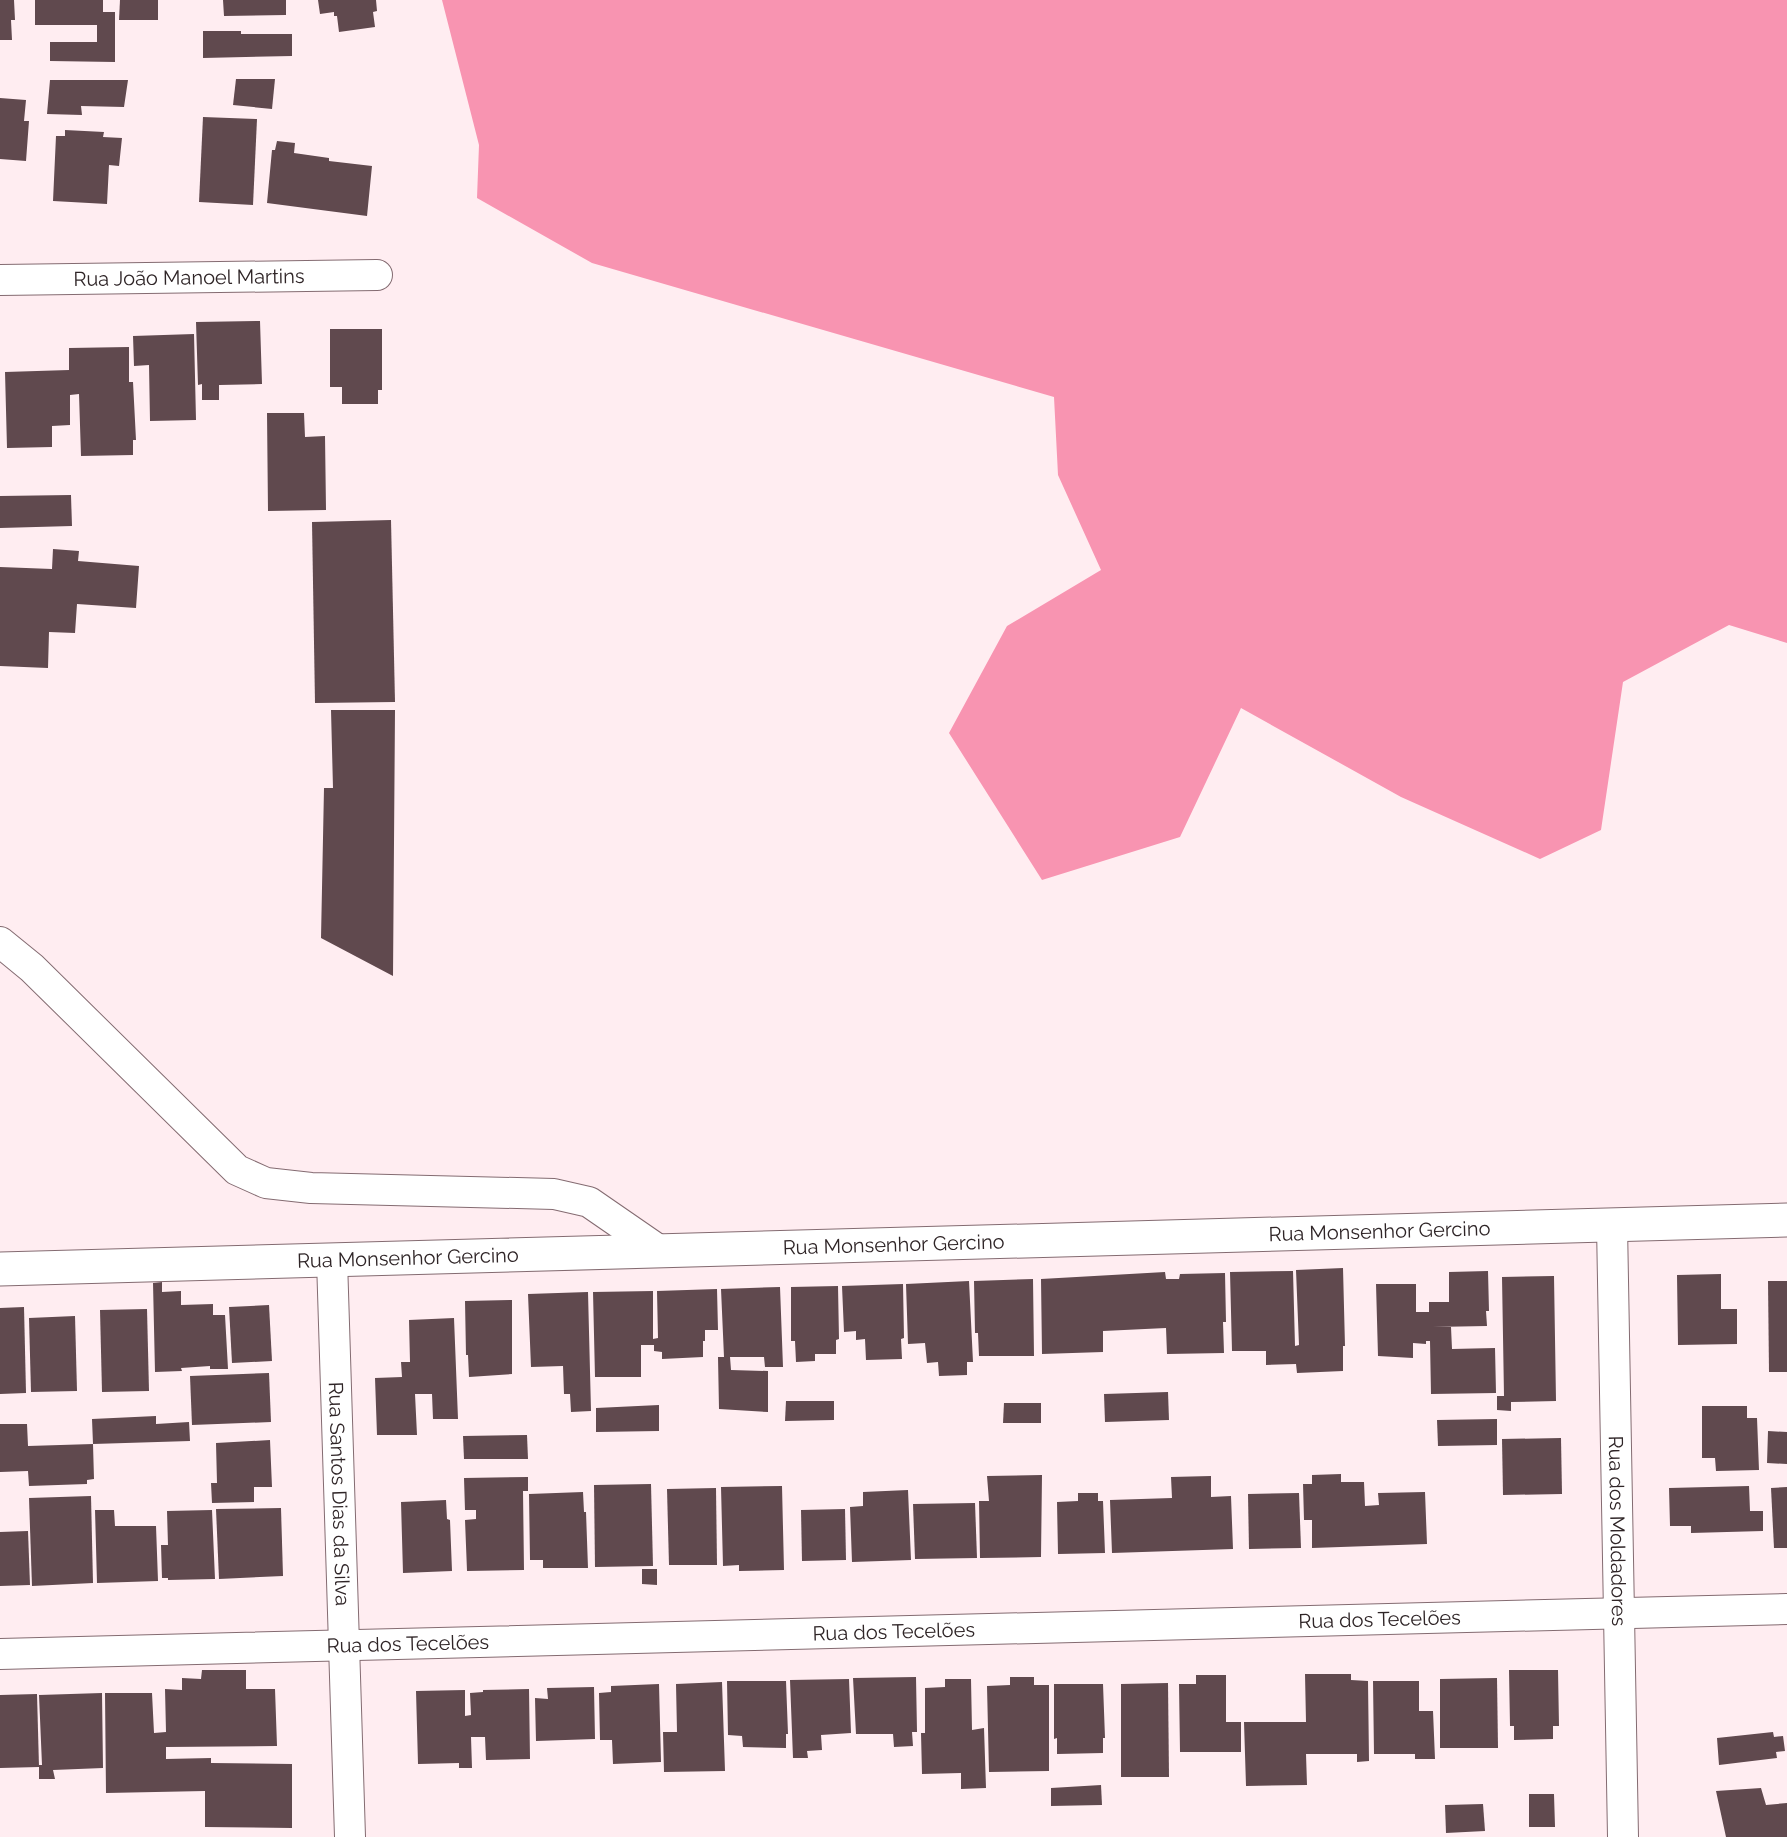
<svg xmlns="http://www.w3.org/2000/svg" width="1787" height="1837" viewBox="0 0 1787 1837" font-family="Raleway,sans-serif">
<rect width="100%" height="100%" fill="#ffedf1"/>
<path fill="#f894b1" d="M 442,0 L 1787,0 L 1787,643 L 1729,625 L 1623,682 L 1601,830 L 1540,859 L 1401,797 L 1241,708 L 1180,837 L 1042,880 L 949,733 L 1007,626 L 1101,570 L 1058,475 L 1054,397 L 592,263 L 477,198 L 479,145 Z"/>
<g fill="#60494e">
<path d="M 0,0 L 14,0 L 15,20 L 11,20 L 12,40 L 0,40 Z"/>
<path d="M 35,0 L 103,0 L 103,12 L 115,12 L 115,62 L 50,61 L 50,42 L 97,42 L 97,25 L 35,25 Z"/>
<path d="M 120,0 L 158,0 L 158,20 L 119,20 Z"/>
<path d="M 223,0 L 286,0 L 286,15 L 224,16 Z"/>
<path d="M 318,0 L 376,0 L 377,11 L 373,12 L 375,27 L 339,32 L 337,16 L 334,16 L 334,12 L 320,14 Z"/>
<path d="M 203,31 L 241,31 L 241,34 L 292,34 L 292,56 L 203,58 Z"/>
<path d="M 236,79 L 275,79 L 272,109 L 233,105 Z"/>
<path d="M 50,80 L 128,80 L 124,107 L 81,106 L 82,115 L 47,114 Z"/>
<path d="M 0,98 L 26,100 L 24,121 L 29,121 L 26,161 L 0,159 Z"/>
<path d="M 203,117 L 257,119 L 253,205 L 199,202 Z"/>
<path d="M 65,130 L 104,132 L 103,137 L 122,138 L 119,166 L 109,165 L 107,204 L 53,201 L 56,136 L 65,136 Z"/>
<path d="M 277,141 L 295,143 L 294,153 L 329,158 L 329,161 L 372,166 L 367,216 L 267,203 L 272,150 L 275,150 Z"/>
<path d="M 260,321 L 262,384 L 219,385 L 219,400 L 202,400 L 202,384 L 198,385 L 196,322 Z"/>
<path d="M 330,329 L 382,329 L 382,390 L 378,390 L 378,404 L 342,404 L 342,387 L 330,387 Z"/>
<path d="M 194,334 L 196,420 L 150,421 L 149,365 L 134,366 L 133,336 Z"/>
<path d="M 129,347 L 129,382 L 133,382 L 136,440 L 133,440 L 133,455 L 81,456 L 79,394 L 70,395 L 70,425 L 52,426 L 52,447 L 7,448 L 5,372 L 69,370 L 69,348 Z"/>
<path d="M 267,413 L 304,413 L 305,437 L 325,436 L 326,510 L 268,511 Z"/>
<path d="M 71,495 L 72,526 L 0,528 L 0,496 Z"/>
<path d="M 391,520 L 395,702 L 315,703 L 312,522 Z"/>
<path d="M 53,549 L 79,551 L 78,561 L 139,566 L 136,608 L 77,604 L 75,633 L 49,632 L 48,668 L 0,666 L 0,567 L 52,569 Z"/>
<path d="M 331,710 L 395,710 L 393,976 L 321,938 L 324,788 L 333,788 Z"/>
<path d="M 1343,1268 L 1345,1346 L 1343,1346 L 1343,1371 L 1297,1373 L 1296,1364 L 1266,1365 L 1266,1351 L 1232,1351 L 1230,1272 L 1293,1271 L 1295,1346 L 1299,1345 L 1296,1270 Z"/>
<path d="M 1488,1271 L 1489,1311 L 1486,1311 L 1487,1326 L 1433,1327 L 1451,1327 L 1452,1349 L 1495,1348 L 1496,1393 L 1431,1394 L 1430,1341 L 1426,1341 L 1426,1344 L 1413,1343 L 1413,1358 L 1378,1356 L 1376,1284 L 1416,1284 L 1416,1312 L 1429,1312 L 1429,1302 L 1449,1302 L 1449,1272 Z"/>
<path d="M 1165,1272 L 1166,1279 L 1179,1279 L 1180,1274 L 1225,1273 L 1226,1322 L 1223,1322 L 1224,1353 L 1167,1354 L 1166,1328 L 1103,1331 L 1103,1352 L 1042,1354 L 1041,1279 Z"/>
<path d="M 1721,1274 L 1721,1309 L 1737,1309 L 1737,1344 L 1678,1345 L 1677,1275 Z"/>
<path d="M 1554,1276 L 1556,1401 L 1511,1402 L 1511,1411 L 1497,1410 L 1497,1396 L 1504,1396 L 1502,1277 Z"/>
<path d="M 1033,1279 L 1034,1356 L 979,1356 L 978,1333 L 975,1333 L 974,1281 Z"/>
<path d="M 969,1281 L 973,1362 L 967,1362 L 967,1375 L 939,1376 L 938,1362 L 927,1363 L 925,1343 L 908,1344 L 906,1284 Z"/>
<path d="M 1768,1281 L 1787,1281 L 1787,1372 L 1769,1372 Z"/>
<path d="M 162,1282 L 162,1292 L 181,1291 L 181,1305 L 213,1304 L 213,1315 L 225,1315 L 228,1369 L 210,1369 L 210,1366 L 181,1368 L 182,1371 L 155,1372 L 153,1283 Z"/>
<path d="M 903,1284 L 904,1338 L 901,1339 L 902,1359 L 866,1360 L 865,1339 L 856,1340 L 856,1331 L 844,1332 L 842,1286 Z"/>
<path d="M 838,1286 L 839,1339 L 836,1340 L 836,1354 L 815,1354 L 815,1361 L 796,1362 L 795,1341 L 791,1341 L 791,1287 Z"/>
<path d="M 780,1287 L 783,1367 L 765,1367 L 764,1357 L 730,1357 L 731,1370 L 768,1371 L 768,1412 L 719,1409 L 718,1357 L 724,1357 L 721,1289 Z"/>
<path d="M 717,1289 L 718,1330 L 705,1330 L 705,1341 L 703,1341 L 703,1357 L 662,1359 L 662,1352 L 654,1351 L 654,1345 L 641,1345 L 641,1377 L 595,1377 L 593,1292 L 653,1291 L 653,1339 L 658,1338 L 657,1291 Z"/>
<path d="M 588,1292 L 591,1411 L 571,1412 L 570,1394 L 564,1394 L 563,1366 L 531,1367 L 528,1294 Z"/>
<path d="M 512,1300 L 512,1374 L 469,1377 L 468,1355 L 466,1355 L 465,1301 Z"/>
<path d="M 269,1305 L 272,1361 L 232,1363 L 229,1307 Z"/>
<path d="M 24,1307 L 26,1393 L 0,1394 L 0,1308 Z"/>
<path d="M 147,1309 L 149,1391 L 102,1392 L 100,1310 Z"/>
<path d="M 75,1316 L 77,1391 L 31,1392 L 29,1318 Z"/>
<path d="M 454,1318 L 458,1419 L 433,1419 L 432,1394 L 415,1394 L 417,1435 L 377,1435 L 375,1378 L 402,1377 L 401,1362 L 410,1362 L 409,1320 Z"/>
<path d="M 269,1373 L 271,1422 L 192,1425 L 190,1376 Z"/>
<path d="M 1168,1392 L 1169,1420 L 1105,1422 L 1104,1394 Z"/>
<path d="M 786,1401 L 834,1401 L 834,1420 L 785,1421 Z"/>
<path d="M 1004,1403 L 1041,1403 L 1041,1423 L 1003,1423 Z"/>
<path d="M 659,1405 L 659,1431 L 596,1432 L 596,1408 Z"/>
<path d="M 1702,1406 L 1747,1406 L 1747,1418 L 1757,1418 L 1759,1470 L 1716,1471 L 1715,1458 L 1702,1458 Z"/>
<path d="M 156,1416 L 156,1424 L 189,1422 L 190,1441 L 93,1444 L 92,1419 Z"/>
<path d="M 1497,1419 L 1497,1445 L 1438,1446 L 1437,1420 Z"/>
<path d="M 0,1424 L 27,1424 L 28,1446 L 93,1444 L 94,1479 L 87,1480 L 87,1484 L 29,1486 L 28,1471 L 0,1472 Z"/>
<path d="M 1768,1431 L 1787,1432 L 1787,1464 L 1767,1463 Z"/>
<path d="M 527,1435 L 528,1459 L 464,1459 L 463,1436 Z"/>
<path d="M 1561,1438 L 1562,1494 L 1503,1495 L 1502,1439 Z"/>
<path d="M 270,1440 L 272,1487 L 254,1487 L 254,1502 L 212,1503 L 211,1483 L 217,1483 L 216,1443 Z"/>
<path d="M 1341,1474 L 1341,1482 L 1364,1482 L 1365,1506 L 1379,1505 L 1378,1493 L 1425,1492 L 1427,1544 L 1312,1548 L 1312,1520 L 1304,1520 L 1303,1484 L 1312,1484 L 1312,1475 Z"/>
<path d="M 1042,1475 L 1041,1557 L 980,1558 L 979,1501 L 989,1501 L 987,1476 Z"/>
<path d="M 1211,1476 L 1211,1497 L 1231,1496 L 1233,1549 L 1112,1553 L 1110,1500 L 1172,1498 L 1171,1477 Z"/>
<path d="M 528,1477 L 528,1491 L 523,1491 L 524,1570 L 467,1571 L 465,1520 L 476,1519 L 476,1510 L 465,1510 L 464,1478 Z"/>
<path d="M 651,1484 L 653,1566 L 595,1567 L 594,1485 Z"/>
<path d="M 782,1486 L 784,1570 L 739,1571 L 739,1565 L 723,1566 L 721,1487 Z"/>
<path d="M 1749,1486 L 1750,1511 L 1763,1511 L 1763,1531 L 1691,1533 L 1691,1526 L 1670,1526 L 1669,1488 Z"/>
<path d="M 1787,1487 L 1787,1548 L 1774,1548 L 1771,1488 Z"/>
<path d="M 716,1488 L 717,1565 L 669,1565 L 667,1489 Z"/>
<path d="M 908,1490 L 911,1560 L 852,1562 L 850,1507 L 863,1506 L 863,1492 Z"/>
<path d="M 583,1492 L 584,1512 L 586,1512 L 588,1568 L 543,1568 L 543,1560 L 530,1560 L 529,1494 Z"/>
<path d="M 1078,1493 L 1098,1493 L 1098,1501 L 1103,1501 L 1105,1553 L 1058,1554 L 1057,1502 L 1078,1501 Z"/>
<path d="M 1299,1493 L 1301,1548 L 1249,1549 L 1248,1494 Z"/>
<path d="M 91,1496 L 93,1583 L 32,1586 L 29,1498 Z"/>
<path d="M 446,1500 L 447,1519 L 450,1520 L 452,1571 L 403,1573 L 401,1502 Z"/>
<path d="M 975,1503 L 977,1558 L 915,1559 L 913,1504 Z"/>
<path d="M 281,1508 L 283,1576 L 219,1579 L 216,1509 Z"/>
<path d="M 845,1509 L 846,1560 L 802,1561 L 801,1510 Z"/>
<path d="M 95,1510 L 114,1510 L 115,1526 L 156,1526 L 158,1581 L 97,1583 Z"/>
<path d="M 212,1510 L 215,1579 L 168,1580 L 168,1578 L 162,1578 L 161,1545 L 168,1545 L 167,1511 Z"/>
<path d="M 28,1531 L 30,1585 L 0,1586 L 0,1532 Z"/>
<path d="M 642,1569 L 657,1569 L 657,1585 L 642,1584 Z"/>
<path d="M 202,1670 L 246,1670 L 246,1689 L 275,1689 L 277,1746 L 166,1747 L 166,1759 L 211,1758 L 211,1763 L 292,1764 L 292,1828 L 205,1827 L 205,1791 L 106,1793 L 105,1693 L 152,1693 L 154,1733 L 166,1732 L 165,1689 L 182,1690 L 182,1678 L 201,1679 Z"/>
<path d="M 1509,1670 L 1558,1670 L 1559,1726 L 1553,1726 L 1553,1739 L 1514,1740 L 1514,1726 L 1510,1726 Z"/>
<path d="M 1305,1674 L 1351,1674 L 1351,1680 L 1368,1681 L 1369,1761 L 1357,1762 L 1357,1754 L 1306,1754 L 1307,1785 L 1246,1786 L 1244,1722 L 1306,1722 Z"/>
<path d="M 1196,1675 L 1226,1675 L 1226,1722 L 1241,1722 L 1241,1752 L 1180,1752 L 1179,1684 L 1196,1684 Z"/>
<path d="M 916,1677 L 917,1732 L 912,1732 L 913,1746 L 894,1747 L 893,1734 L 856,1734 L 853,1678 Z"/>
<path d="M 1010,1677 L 1034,1677 L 1034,1685 L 1049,1685 L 1049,1771 L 989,1772 L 987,1686 L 1010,1685 Z"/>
<path d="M 1497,1678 L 1498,1748 L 1440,1748 L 1440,1679 Z"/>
<path d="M 849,1679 L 851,1733 L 821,1735 L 822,1750 L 807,1751 L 808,1758 L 793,1758 L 790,1680 Z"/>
<path d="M 945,1679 L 971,1679 L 972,1730 L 984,1728 L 986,1788 L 961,1789 L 961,1773 L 922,1774 L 921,1733 L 925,1733 L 925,1688 L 945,1687 Z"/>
<path d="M 727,1681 L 786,1681 L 788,1734 L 786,1734 L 786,1748 L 743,1747 L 742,1736 L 728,1735 Z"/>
<path d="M 1373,1681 L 1419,1681 L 1419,1711 L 1433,1711 L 1435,1759 L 1415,1759 L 1415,1754 L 1374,1754 Z"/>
<path d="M 722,1682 L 725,1771 L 664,1772 L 663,1732 L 677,1732 L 676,1684 Z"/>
<path d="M 1168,1683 L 1169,1777 L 1121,1777 L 1121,1684 Z"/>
<path d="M 659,1684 L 661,1762 L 613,1764 L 612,1740 L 600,1740 L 599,1693 L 611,1692 L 611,1686 Z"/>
<path d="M 1054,1684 L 1103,1684 L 1105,1738 L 1103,1738 L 1103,1753 L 1057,1754 L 1057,1738 L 1054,1739 Z"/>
<path d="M 594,1687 L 595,1739 L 536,1741 L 535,1698 L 548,1699 L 547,1688 Z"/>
<path d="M 529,1689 L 530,1759 L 486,1760 L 485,1737 L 471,1737 L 472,1768 L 459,1768 L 459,1763 L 418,1764 L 416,1691 L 465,1690 L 465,1716 L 471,1715 L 470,1693 L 483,1692 L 483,1690 Z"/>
<path d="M 102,1693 L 103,1768 L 53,1770 L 55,1779 L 39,1779 L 39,1765 L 42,1765 L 39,1695 Z"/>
<path d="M 37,1694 L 39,1767 L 0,1768 L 0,1695 Z"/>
<path d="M 1773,1732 L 1774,1737 L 1783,1736 L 1785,1751 L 1776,1752 L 1777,1758 L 1719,1765 L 1717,1738 Z"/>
<path d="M 1101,1785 L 1102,1805 L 1051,1806 L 1051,1788 Z"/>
<path d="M 1761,1788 L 1766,1805 L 1787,1803 L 1787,1837 L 1726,1837 L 1716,1791 Z"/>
<path d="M 1529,1794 L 1554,1794 L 1555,1827 L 1529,1827 Z"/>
<path d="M 1483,1804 L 1485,1831 L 1446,1833 L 1445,1805 Z"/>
</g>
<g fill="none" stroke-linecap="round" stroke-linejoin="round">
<g stroke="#846b71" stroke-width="32">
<g id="minor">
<path id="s1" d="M 0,280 L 377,275"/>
<path d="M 0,942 L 32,968 L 237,1170 L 266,1183 L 311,1188 L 554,1194 L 589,1202 L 660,1251"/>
<path id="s2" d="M 1612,1225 L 1623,1837"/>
<path id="s3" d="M 332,1260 L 350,1837"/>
<path id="s4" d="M 0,1654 L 1787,1609"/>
</g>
</g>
<g stroke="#846b71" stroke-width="35">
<g id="secondary">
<path id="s5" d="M 0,1269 L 1787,1220"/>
</g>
</g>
<use href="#minor" stroke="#fff" stroke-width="30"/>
<use href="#secondary" stroke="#fff" stroke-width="33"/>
</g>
<g text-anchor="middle" stroke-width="6" stroke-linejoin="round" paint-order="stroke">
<g font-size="20" fill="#2f2527" stroke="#ffedf1">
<text dy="7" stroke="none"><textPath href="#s1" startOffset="189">Rua João Manoel Martins</textPath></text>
<text dy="7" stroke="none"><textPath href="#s5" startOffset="1380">Rua Monsenhor Gercino</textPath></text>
<text dy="7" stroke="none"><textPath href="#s5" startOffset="894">Rua Monsenhor Gercino</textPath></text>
<text dy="7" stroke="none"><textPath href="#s5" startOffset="408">Rua Monsenhor Gercino</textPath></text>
<text dy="7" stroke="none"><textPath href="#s3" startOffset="234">Rua Santos Dias da Silva</textPath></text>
<text dy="7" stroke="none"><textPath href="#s2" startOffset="306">Rua dos Moldadores</textPath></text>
<text dy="7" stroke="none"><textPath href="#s4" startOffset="1380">Rua dos Tecelões</textPath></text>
<text dy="7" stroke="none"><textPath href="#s4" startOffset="894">Rua dos Tecelões</textPath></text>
<text dy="7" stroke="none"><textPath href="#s4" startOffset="408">Rua dos Tecelões</textPath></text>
</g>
</g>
</svg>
